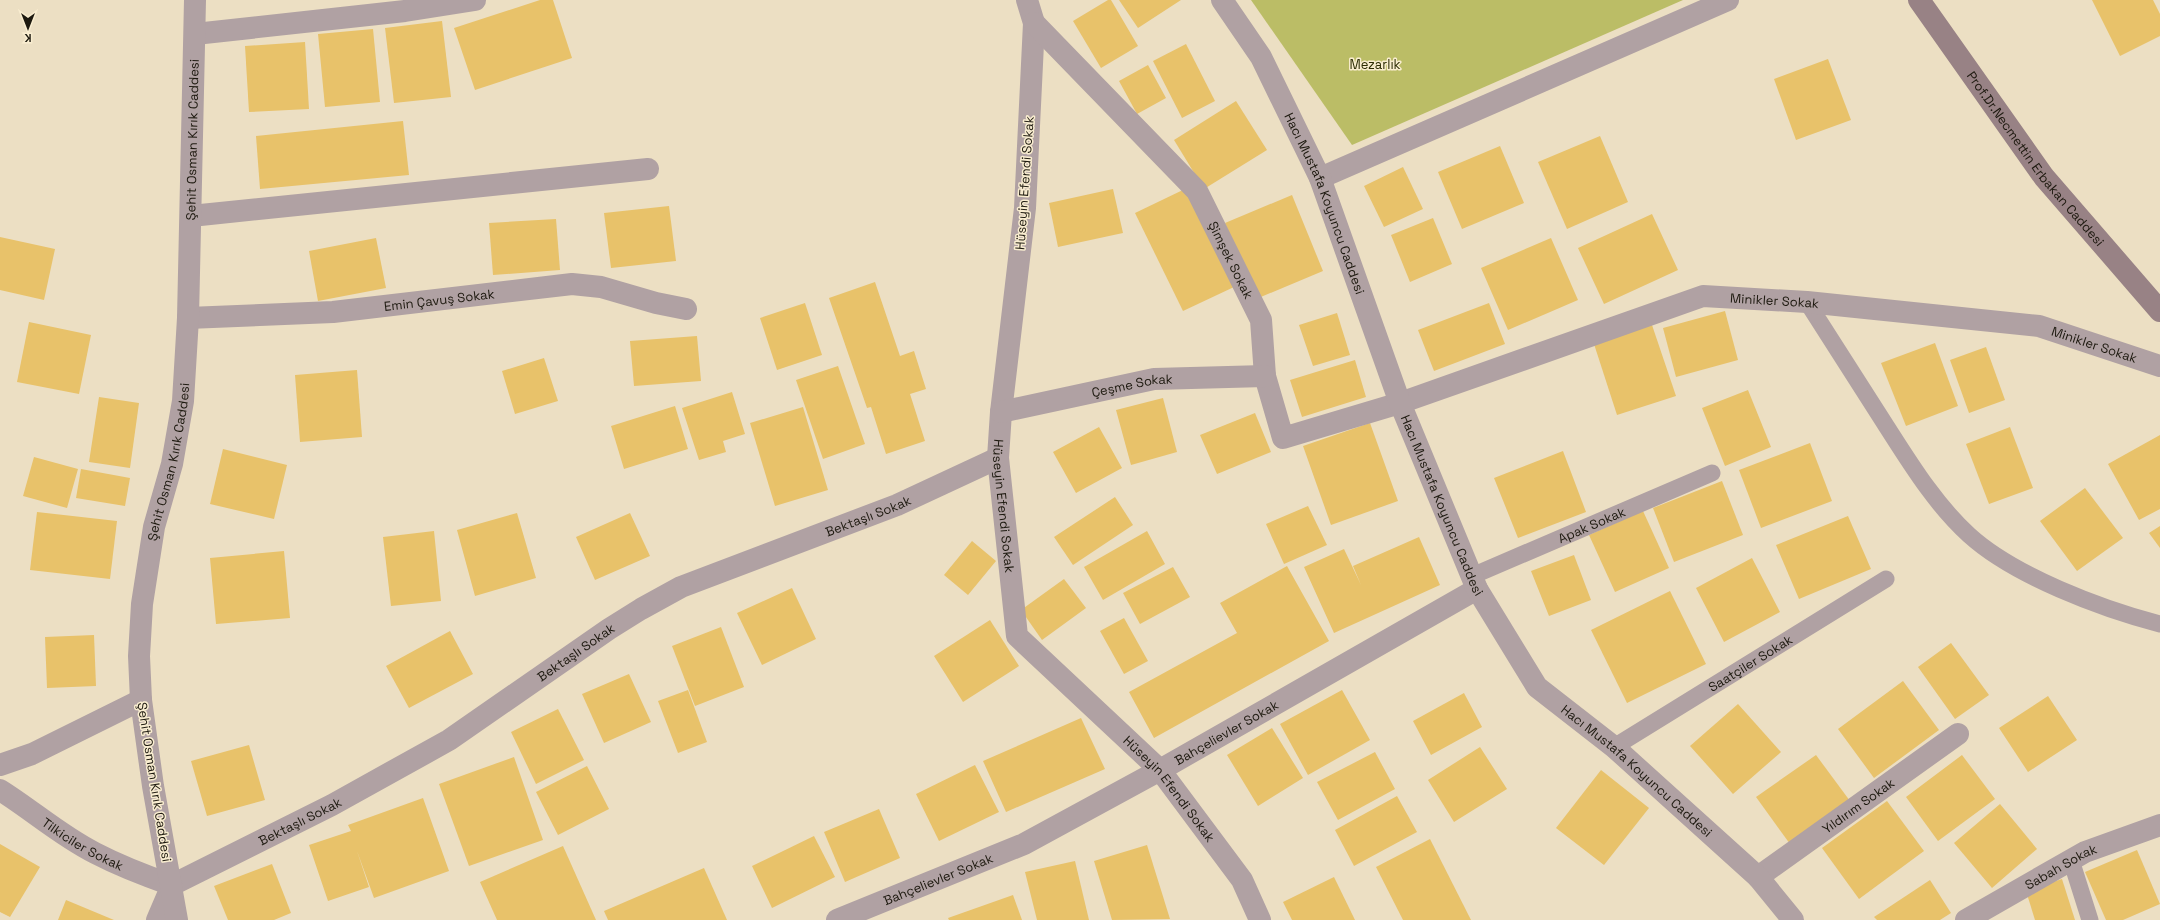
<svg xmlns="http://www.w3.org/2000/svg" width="2160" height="920" viewBox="0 0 2160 920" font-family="'Space Grotesk',sans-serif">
<rect width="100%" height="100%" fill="#ecdfc3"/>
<path fill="#bbbd66" d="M 1251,0 L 1683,0 L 1352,145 Z"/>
<g fill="#e8c26a">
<path d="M 540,0 L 553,0 L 572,58 L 475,90 L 454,28 Z"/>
<path d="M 1108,0 L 1111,0 L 1138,46 L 1101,68 L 1073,21 Z"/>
<path d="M 1119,0 L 1181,0 L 1138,28 Z"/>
<path d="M 2092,0 L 2153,0 L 2160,14 L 2160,36 L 2120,56 Z"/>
<path d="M 442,21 L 451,97 L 394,103 L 385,28 Z"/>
<path d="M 373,29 L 380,102 L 325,107 L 318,34 Z"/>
<path d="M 305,42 L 309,109 L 249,112 L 245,46 Z"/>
<path d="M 1186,44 L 1215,101 L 1182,118 L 1153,61 Z"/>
<path d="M 1828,59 L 1851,120 L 1796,140 L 1774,79 Z"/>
<path d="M 1148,65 L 1166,98 L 1137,114 L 1119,81 Z"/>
<path d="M 1236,101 L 1267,150 L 1204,189 L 1174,140 Z"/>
<path d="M 403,121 L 409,175 L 260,189 L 256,136 Z"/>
<path d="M 1600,136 L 1628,202 L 1567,229 L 1538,162 Z"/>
<path d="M 1500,146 L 1524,203 L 1462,229 L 1438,172 Z"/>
<path d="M 1403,167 L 1423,209 L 1384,227 L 1364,186 Z"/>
<path d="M 1187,188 L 1234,287 L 1183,311 L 1135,213 Z"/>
<path d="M 1113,189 L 1123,233 L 1058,247 L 1049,203 Z"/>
<path d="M 1292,195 L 1323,271 L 1256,299 L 1225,223 Z"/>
<path d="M 669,206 L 676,261 L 611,268 L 604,213 Z"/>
<path d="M 1652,214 L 1678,270 L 1604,304 L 1578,248 Z"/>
<path d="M 1433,218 L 1452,264 L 1410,282 L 1391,235 Z"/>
<path d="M 556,219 L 560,270 L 493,275 L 489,223 Z"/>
<path d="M 0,237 L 55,249 L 44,300 L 0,290 Z"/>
<path d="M 376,238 L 386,288 L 318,301 L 309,251 Z"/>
<path d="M 1551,238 L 1578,300 L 1508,330 L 1481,268 Z"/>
<path d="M 875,282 L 900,356 L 914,351 L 926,389 L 910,394 L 925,441 L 886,454 L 871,407 L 867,408 L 829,298 Z"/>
<path d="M 805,303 L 822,355 L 777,370 L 760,318 Z"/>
<path d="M 1489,303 L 1505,344 L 1434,371 L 1418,330 Z"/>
<path d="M 1725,311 L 1738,360 L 1676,377 L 1663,328 Z"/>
<path d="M 1337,313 L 1350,355 L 1313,366 L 1299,325 Z"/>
<path d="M 29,322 L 91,335 L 79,394 L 17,382 Z"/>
<path d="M 1652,325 L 1676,396 L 1617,415 L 1594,344 Z"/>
<path d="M 697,336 L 701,381 L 634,386 L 630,341 Z"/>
<path d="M 1935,343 L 1958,406 L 1906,426 L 1881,363 Z"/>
<path d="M 1986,347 L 2005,400 L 1969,413 L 1950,360 Z"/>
<path d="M 544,358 L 558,401 L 515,414 L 502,371 Z"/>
<path d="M 1355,360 L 1366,397 L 1302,417 L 1290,380 Z"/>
<path d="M 838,366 L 865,444 L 823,459 L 796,380 Z"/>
<path d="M 357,370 L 362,437 L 300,442 L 295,375 Z"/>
<path d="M 1748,390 L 1771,447 L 1725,466 L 1702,408 Z"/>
<path d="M 732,392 L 745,434 L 723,441 L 726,452 L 699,460 L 682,408 Z"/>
<path d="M 99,397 L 139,403 L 130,468 L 89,462 Z"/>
<path d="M 1163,398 L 1177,452 L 1131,465 L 1116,410 Z"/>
<path d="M 675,406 L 688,449 L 624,469 L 611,426 Z"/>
<path d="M 803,407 L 828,490 L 775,506 L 750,423 Z"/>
<path d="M 1255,413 L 1271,452 L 1217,474 L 1200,435 Z"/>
<path d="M 1370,423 L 1398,501 L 1331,525 L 1303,446 Z"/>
<path d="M 1099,427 L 1122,468 L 1076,493 L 1053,452 Z"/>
<path d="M 2010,427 L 2033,488 L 1989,504 L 1966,444 Z"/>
<path d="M 2160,435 L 2160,509 L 2139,520 L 2108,464 Z"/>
<path d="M 1810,443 L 1832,501 L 1761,528 L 1739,470 Z"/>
<path d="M 223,449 L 287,465 L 274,519 L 210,504 Z"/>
<path d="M 1563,451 L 1586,512 L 1518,538 L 1494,478 Z"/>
<path d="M 34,457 L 78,469 L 67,508 L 23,496 Z"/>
<path d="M 81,469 L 130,478 L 125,506 L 76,498 Z"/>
<path d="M 1722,481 L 1743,535 L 1674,562 L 1653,508 Z"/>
<path d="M 2085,488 L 2123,538 L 2077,571 L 2040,521 Z"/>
<path d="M 1115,497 L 1133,525 L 1073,565 L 1054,537 Z"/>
<path d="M 1308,506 L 1327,545 L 1284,564 L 1266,524 Z"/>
<path d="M 1643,511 L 1669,568 L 1615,592 L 1589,535 Z"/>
<path d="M 37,512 L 117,521 L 110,579 L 30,570 Z"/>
<path d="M 517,513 L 536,578 L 475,596 L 457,530 Z"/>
<path d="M 630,513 L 650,556 L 595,580 L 576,537 Z"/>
<path d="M 1848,516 L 1871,569 L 1799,599 L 1776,545 Z"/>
<path d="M 2160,526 L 2160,548 L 2149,533 Z"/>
<path d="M 434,531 L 441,601 L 391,606 L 383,537 Z"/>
<path d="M 1147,531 L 1165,564 L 1103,600 L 1084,567 Z"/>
<path d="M 1419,537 L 1440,585 L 1334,633 L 1304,567 L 1344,549 L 1361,585 L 1353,566 Z"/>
<path d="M 972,541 L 996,561 L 968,595 L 944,575 Z"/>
<path d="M 284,551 L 290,618 L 216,624 L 210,558 Z"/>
<path d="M 1574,555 L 1591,600 L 1549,616 L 1531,571 Z"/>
<path d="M 1752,558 L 1780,612 L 1724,642 L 1696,588 Z"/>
<path d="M 1287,566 L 1329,641 L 1154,738 L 1129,692 L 1237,633 L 1220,603 Z"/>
<path d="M 1173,567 L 1190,597 L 1140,624 L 1123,593 Z"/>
<path d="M 1064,579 L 1086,608 L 1042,640 L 1021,610 Z"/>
<path d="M 792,588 L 816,639 L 762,665 L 737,613 Z"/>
<path d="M 1670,591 L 1706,664 L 1627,703 L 1591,630 Z"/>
<path d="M 1124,618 L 1148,661 L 1124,674 L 1100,631 Z"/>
<path d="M 990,620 L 1019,666 L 963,702 L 934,656 Z"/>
<path d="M 721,627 L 744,687 L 695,706 L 672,646 Z"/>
<path d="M 450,631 L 473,674 L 409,708 L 386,666 Z"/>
<path d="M 94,635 L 96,686 L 47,688 L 45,637 Z"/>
<path d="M 1951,643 L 1989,695 L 1955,719 L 1918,667 Z"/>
<path d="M 629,674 L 651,722 L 604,743 L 582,694 Z"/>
<path d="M 1903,681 L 1939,730 L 1874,778 L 1838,729 Z"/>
<path d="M 688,690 L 707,742 L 678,753 L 658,701 Z"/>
<path d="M 1342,690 L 1370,740 L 1308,775 L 1280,724 Z"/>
<path d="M 1464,693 L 1482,727 L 1431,755 L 1413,721 Z"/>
<path d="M 2048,696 L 2077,740 L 2028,772 L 1999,728 Z"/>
<path d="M 1738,704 L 1781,752 L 1733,794 L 1690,746 Z"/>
<path d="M 558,709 L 584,760 L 536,784 L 511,732 Z"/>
<path d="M 1081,718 L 1105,769 L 1006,812 L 983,761 Z"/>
<path d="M 1272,728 L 1303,778 L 1258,806 L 1227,755 Z"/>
<path d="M 249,745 L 265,800 L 207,816 L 191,761 Z"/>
<path d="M 1480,747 L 1507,789 L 1454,822 L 1428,780 Z"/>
<path d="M 1375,752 L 1395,789 L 1338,820 L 1317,782 Z"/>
<path d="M 1816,755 L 1850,801 L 1790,844 L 1756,797 Z"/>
<path d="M 1962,755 L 1995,799 L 1938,841 L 1906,797 Z"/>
<path d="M 514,757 L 543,840 L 469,866 L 439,784 Z"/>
<path d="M 975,765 L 999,812 L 939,841 L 916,794 Z"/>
<path d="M 587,766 L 609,809 L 558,835 L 536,792 Z"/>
<path d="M 1601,770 L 1649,808 L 1604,865 L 1556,828 Z"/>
<path d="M 1397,796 L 1417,832 L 1354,866 L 1335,830 Z"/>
<path d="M 423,798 L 449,871 L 374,898 L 357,851 L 369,887 L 328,901 L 309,845 L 351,831 L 348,825 Z"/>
<path d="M 1887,801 L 1924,851 L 1859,899 L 1822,848 Z"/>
<path d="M 2000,804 L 2037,849 L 1992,888 L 1954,843 Z"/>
<path d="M 879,809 L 900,858 L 845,882 L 824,832 Z"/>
<path d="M 814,836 L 835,877 L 772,908 L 752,866 Z"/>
<path d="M 1430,839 L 1471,920 L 1403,920 L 1376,867 Z"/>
<path d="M 0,844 L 40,867 L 10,917 L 0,912 Z"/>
<path d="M 1147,845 L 1170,919 L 1112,920 L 1094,861 Z"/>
<path d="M 563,846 L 596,920 L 497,920 L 480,882 Z"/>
<path d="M 2137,850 L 2160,904 L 2123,920 L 2106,920 L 2085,872 Z"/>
<path d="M 1075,861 L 1089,920 L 1037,920 L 1025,872 Z"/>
<path d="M 272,864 L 291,913 L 274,920 L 228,920 L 214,886 Z"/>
<path d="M 704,868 L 727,920 L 608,920 L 604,911 Z"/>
<path d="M 1334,877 L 1355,920 L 1292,920 L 1283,902 Z"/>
<path d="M 2062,879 L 2075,920 L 2035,920 L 2026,891 Z"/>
<path d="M 1930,880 L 1951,913 L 1940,920 L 1877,920 L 1874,917 Z"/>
<path d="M 1013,895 L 1022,920 L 949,920 L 948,918 Z"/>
<path d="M 66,900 L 114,920 L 58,920 Z"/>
</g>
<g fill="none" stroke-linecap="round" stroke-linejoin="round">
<g stroke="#b0a1a3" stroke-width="17">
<path d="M 1807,302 C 1833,343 1859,383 1885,424 C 1910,463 1935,504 1969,535 C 2014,576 2102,609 2160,624"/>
<path id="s1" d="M 1472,576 L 1712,473"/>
<path id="s2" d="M 1614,747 L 1886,579"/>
<path d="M 2071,860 L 2090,920"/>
</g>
<g stroke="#b0a1a3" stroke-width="22">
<path id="s3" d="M 1027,0 L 1034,23 L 1025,208 L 1001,412 L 998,458 L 1017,636 L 1160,770 L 1242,880 L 1260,920"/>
<path id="s4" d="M 1034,23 L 1197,191 L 1261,320 L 1265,376 L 1283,438 L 1400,403 L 1703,296 L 1807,302 L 2039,326 L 2160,366"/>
<path d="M 195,34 L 405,11 L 475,0"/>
<path d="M 1320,178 L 1728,0"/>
<path d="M 191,216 L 648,169"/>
<path id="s5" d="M 188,318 L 333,312 L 572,284 L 601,287 L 656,303 L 686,309"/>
<path id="s6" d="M 1001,412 L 1154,379 L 1265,376"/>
<path d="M 0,765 L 32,754 L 141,700"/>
<path id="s7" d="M 0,790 C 32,810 61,836 95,853 C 120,866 146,876 172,885"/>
<path id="s8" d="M 1758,877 L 1958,734"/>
<path id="s9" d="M 172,885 L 332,805 L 449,740 L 609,629 L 641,609 L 681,587 L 897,505 L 998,458"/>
<path d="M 157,920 L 172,885"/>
<path id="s10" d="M 837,920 L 1024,844 L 1160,770 L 1477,589"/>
<path id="s11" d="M 1966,920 L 2085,852 L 2160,825"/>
</g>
<g stroke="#b0a1a3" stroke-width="22">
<path id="s12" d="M 1222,0 L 1261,57 L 1320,178 L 1400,403 L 1477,589 L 1537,687 L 1614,747 L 1758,877 L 1793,920"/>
<path id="s13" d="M 177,920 L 153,786 L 141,700 L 139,656 L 142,604 L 154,527 L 172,464 L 183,401 L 188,318 L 195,0"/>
</g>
<path stroke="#988285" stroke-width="22" id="s14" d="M 1919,0 L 2044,177 L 2160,311"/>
</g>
<g text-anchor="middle" stroke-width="3" stroke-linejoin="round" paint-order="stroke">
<g font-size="13" fill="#2c2c03" stroke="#f9edd0">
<text x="1375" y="69">Mezarlık</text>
</g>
<g font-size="13" fill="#1d190f" stroke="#f9edd0">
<text dy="5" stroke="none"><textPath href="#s13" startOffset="788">Şehit Osman Kırık Caddesi</textPath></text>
<text dy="5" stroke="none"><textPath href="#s14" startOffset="197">Prof.Dr.Necmettin Erbakan Caddesi</textPath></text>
<text transform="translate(1024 183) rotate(-86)" y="5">Hüseyin Efendi Sokak</text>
<text dy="5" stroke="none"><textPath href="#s12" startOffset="229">Hacı Mustafa Koyuncu Caddesi</textPath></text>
<text dy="5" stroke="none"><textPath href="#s4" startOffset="311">Şimşek Sokak</textPath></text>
<text dy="5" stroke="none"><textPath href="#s5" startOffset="252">Emin Çavuş Sokak</textPath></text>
<text dy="5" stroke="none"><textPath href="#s4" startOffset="1014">Minikler Sokak</textPath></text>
<text dy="5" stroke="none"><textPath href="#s4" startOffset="1338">Minikler Sokak</textPath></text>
<text dy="5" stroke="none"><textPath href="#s6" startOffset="134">Çeşme Sokak</textPath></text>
<text dy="5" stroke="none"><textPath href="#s13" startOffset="464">Şehit Osman Kırık Caddesi</textPath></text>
<text dy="5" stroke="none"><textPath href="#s3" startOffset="509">Hüseyin Efendi Sokak</textPath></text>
<text dy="5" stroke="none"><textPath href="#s12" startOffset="553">Hacı Mustafa Koyuncu Caddesi</textPath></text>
<text dy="5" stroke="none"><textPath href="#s9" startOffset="791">Bektaşlı Sokak</textPath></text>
<text dy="5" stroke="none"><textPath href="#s1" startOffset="130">Apak Sokak</textPath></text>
<text dy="5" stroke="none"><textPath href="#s9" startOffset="467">Bektaşlı Sokak</textPath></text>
<text dy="5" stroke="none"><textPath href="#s2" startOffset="160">Saatçiler Sokak</textPath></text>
<text dy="5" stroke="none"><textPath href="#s10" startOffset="433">Bahçelievler Sokak</textPath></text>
<text dy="5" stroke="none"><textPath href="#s12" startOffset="889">Hacı Mustafa Koyuncu Caddesi</textPath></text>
<text transform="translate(155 782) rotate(81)" y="5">Şehit Osman Kırık Caddesi</text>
<text dy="5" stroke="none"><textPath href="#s3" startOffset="856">Hüseyin Efendi Sokak</textPath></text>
<text dy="5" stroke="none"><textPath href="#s8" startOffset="123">Yıldırım Sokak</textPath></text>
<text dy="5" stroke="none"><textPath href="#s9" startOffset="143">Bektaşlı Sokak</textPath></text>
<text dy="5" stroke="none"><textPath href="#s7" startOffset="99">Tilkiciler Sokak</textPath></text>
<text dy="5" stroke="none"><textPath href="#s11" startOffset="109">Sabah Sokak</textPath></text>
<text dy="5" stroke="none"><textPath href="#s10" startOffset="109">Bahçelievler Sokak</textPath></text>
</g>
</g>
<g transform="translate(28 28) rotate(180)" stroke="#f9edd0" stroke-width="3" paint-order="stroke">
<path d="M0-3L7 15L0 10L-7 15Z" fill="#1d190f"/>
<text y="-6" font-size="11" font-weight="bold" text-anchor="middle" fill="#1d190f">K</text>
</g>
</svg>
